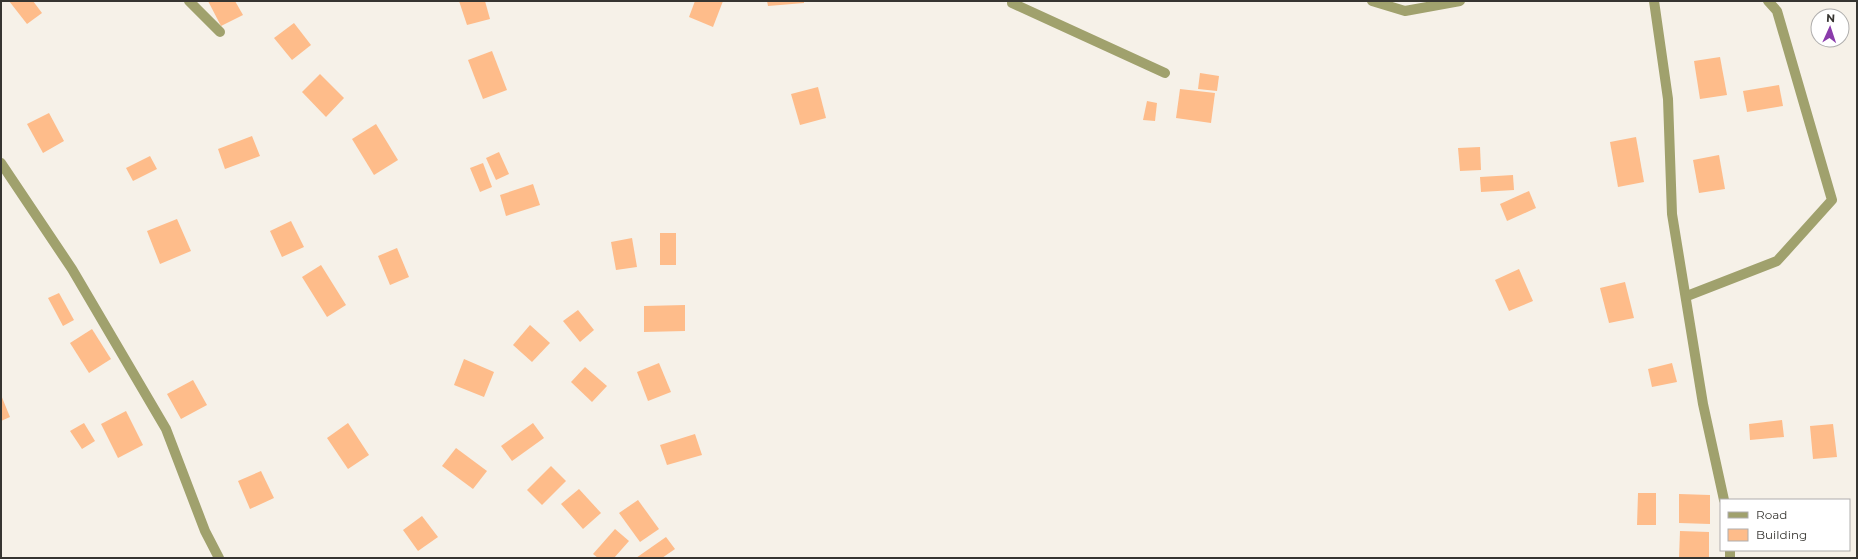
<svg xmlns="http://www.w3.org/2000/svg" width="1858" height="559" viewBox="0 0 1858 559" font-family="Montserrat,sans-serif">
<rect width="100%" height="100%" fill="#f6f1e8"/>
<g fill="#febc8a">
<path d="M 9,1 L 33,1 L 42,13 L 27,24 Z"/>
<path d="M 208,1 L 235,1 L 243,15 L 221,26 Z"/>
<path d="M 459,1 L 485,1 L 490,19 L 467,25 Z"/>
<path d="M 695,1 L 723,1 L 713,27 L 689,17 Z"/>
<path d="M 767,1 L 804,1 L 804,3 L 768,6 Z"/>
<path d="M 294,23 L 311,45 L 292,60 L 274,38 Z"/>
<path d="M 492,51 L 507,90 L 483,99 L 468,60 Z"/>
<path d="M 1720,57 L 1727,95 L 1700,99 L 1694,61 Z"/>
<path d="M 1200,73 L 1219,76 L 1217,91 L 1198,89 Z"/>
<path d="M 320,74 L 344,98 L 326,117 L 302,92 Z"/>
<path d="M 1779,85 L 1783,106 L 1747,112 L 1743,91 Z"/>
<path d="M 818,87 L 826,118 L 800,125 L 791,94 Z"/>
<path d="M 1180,89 L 1215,93 L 1211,123 L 1176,118 Z"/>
<path d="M 1147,101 L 1157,103 L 1155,121 L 1143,120 Z"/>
<path d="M 49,113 L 64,141 L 43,153 L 27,124 Z"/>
<path d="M 376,124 L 398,160 L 374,175 L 352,139 Z"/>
<path d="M 252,136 L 260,156 L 225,169 L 218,149 Z"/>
<path d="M 1636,137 L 1644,182 L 1618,187 L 1610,142 Z"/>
<path d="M 1480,147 L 1481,170 L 1460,171 L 1458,148 Z"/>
<path d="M 499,152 L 509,174 L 496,180 L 486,158 Z"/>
<path d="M 1719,155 L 1725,189 L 1699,193 L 1693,160 Z"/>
<path d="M 150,156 L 157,169 L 133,181 L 126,168 Z"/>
<path d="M 483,163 L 492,187 L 480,192 L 470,168 Z"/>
<path d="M 1513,175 L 1514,190 L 1481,192 L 1480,177 Z"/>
<path d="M 533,184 L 540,205 L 506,216 L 500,195 Z"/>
<path d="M 1529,191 L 1536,208 L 1507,221 L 1500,204 Z"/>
<path d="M 177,219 L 191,251 L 160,264 L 147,231 Z"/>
<path d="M 291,221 L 304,247 L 282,257 L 270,231 Z"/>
<rect x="660" y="233" width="16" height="32"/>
<path d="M 632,238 L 637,267 L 616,270 L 611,242 Z"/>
<path d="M 397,248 L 409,277 L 390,285 L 378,256 Z"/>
<path d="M 321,265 L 346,305 L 327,317 L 302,277 Z"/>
<path d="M 1519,269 L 1533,301 L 1509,311 L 1495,280 Z"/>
<path d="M 1625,282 L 1634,318 L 1609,323 L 1600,288 Z"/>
<path d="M 59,293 L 74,320 L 63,326 L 48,298 Z"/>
<path d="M 685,305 L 685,331 L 644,332 L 644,306 Z"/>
<path d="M 578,310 L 594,330 L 580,342 L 563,321 Z"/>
<path d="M 530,325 L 550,343 L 532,362 L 513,345 Z"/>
<path d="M 92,329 L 111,359 L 89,373 L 70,343 Z"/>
<path d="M 464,359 L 494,372 L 484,397 L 454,385 Z"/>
<path d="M 659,363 L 671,392 L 648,401 L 637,372 Z"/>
<path d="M 1672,363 L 1677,382 L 1652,387 L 1648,369 Z"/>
<path d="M 585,367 L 607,386 L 592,402 L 571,382 Z"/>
<path d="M 193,380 L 207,405 L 181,419 L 167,394 Z"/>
<path d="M 1,395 L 10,417 L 1,421 Z"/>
<path d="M 126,411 L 143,445 L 118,458 L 101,424 Z"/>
<path d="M 1782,420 L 1784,437 L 1750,440 L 1749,424 Z"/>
<path d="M 84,423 L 95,441 L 82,449 L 70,431 Z"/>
<path d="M 348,423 L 369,455 L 348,469 L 327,438 Z"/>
<path d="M 533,423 L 544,438 L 512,461 L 501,446 Z"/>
<path d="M 1833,424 L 1837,457 L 1813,459 L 1810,426 Z"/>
<path d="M 695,434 L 702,455 L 667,465 L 660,445 Z"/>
<path d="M 456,448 L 487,471 L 473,489 L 442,466 Z"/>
<path d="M 551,466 L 566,481 L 542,505 L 527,490 Z"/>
<path d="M 261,471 L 274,498 L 250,509 L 238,481 Z"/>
<path d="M 579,489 L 601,513 L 583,529 L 561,504 Z"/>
<path d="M 1638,493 L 1656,493 L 1656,525 L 1637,525 Z"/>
<path d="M 1679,494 L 1710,495 L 1710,524 L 1679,523 Z"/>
<path d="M 638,500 L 659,529 L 640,542 L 619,513 Z"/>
<path d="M 422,516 L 438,537 L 418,551 L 403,530 Z"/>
<path d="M 615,529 L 629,541 L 614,558 L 598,558 L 593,554 Z"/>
<path d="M 1680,531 L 1709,532 L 1709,558 L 1679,558 Z"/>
<path d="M 666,537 L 675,549 L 662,558 L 636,558 Z"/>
</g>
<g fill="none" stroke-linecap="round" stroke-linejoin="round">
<g stroke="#a0a16d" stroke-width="10">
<path d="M 189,1 L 220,32"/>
<path d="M 1012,1 L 1012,3 L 1165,73"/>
<path d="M 1372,1 L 1405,11 L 1460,1"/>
<path d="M 1654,1 L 1668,99 L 1672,214 L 1703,404 L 1724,500"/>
<path d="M 1,163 L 72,269 L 166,429 L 205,531 L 219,558"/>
<path d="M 1687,296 L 1777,261 L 1832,200 L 1777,11 L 1768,1"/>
<path d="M 1730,550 L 1730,558"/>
</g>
</g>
<rect width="1858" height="559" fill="none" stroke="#363531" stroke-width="4"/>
<rect x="1720" y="499" width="130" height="52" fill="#ffffff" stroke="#afaead"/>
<rect x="1728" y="512" width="20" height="6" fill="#a0a16d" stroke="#afaead"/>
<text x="1756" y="519" font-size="12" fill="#363531">Road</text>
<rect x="1728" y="529" width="20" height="12" fill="#febc8a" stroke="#afaead"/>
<text x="1756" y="539" font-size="12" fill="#363531">Building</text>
<g transform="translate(1830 28) rotate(3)"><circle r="19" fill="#ffffff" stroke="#afaead"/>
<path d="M0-3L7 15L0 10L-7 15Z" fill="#8a3bab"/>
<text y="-6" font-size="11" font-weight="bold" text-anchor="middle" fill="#363531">N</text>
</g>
</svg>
